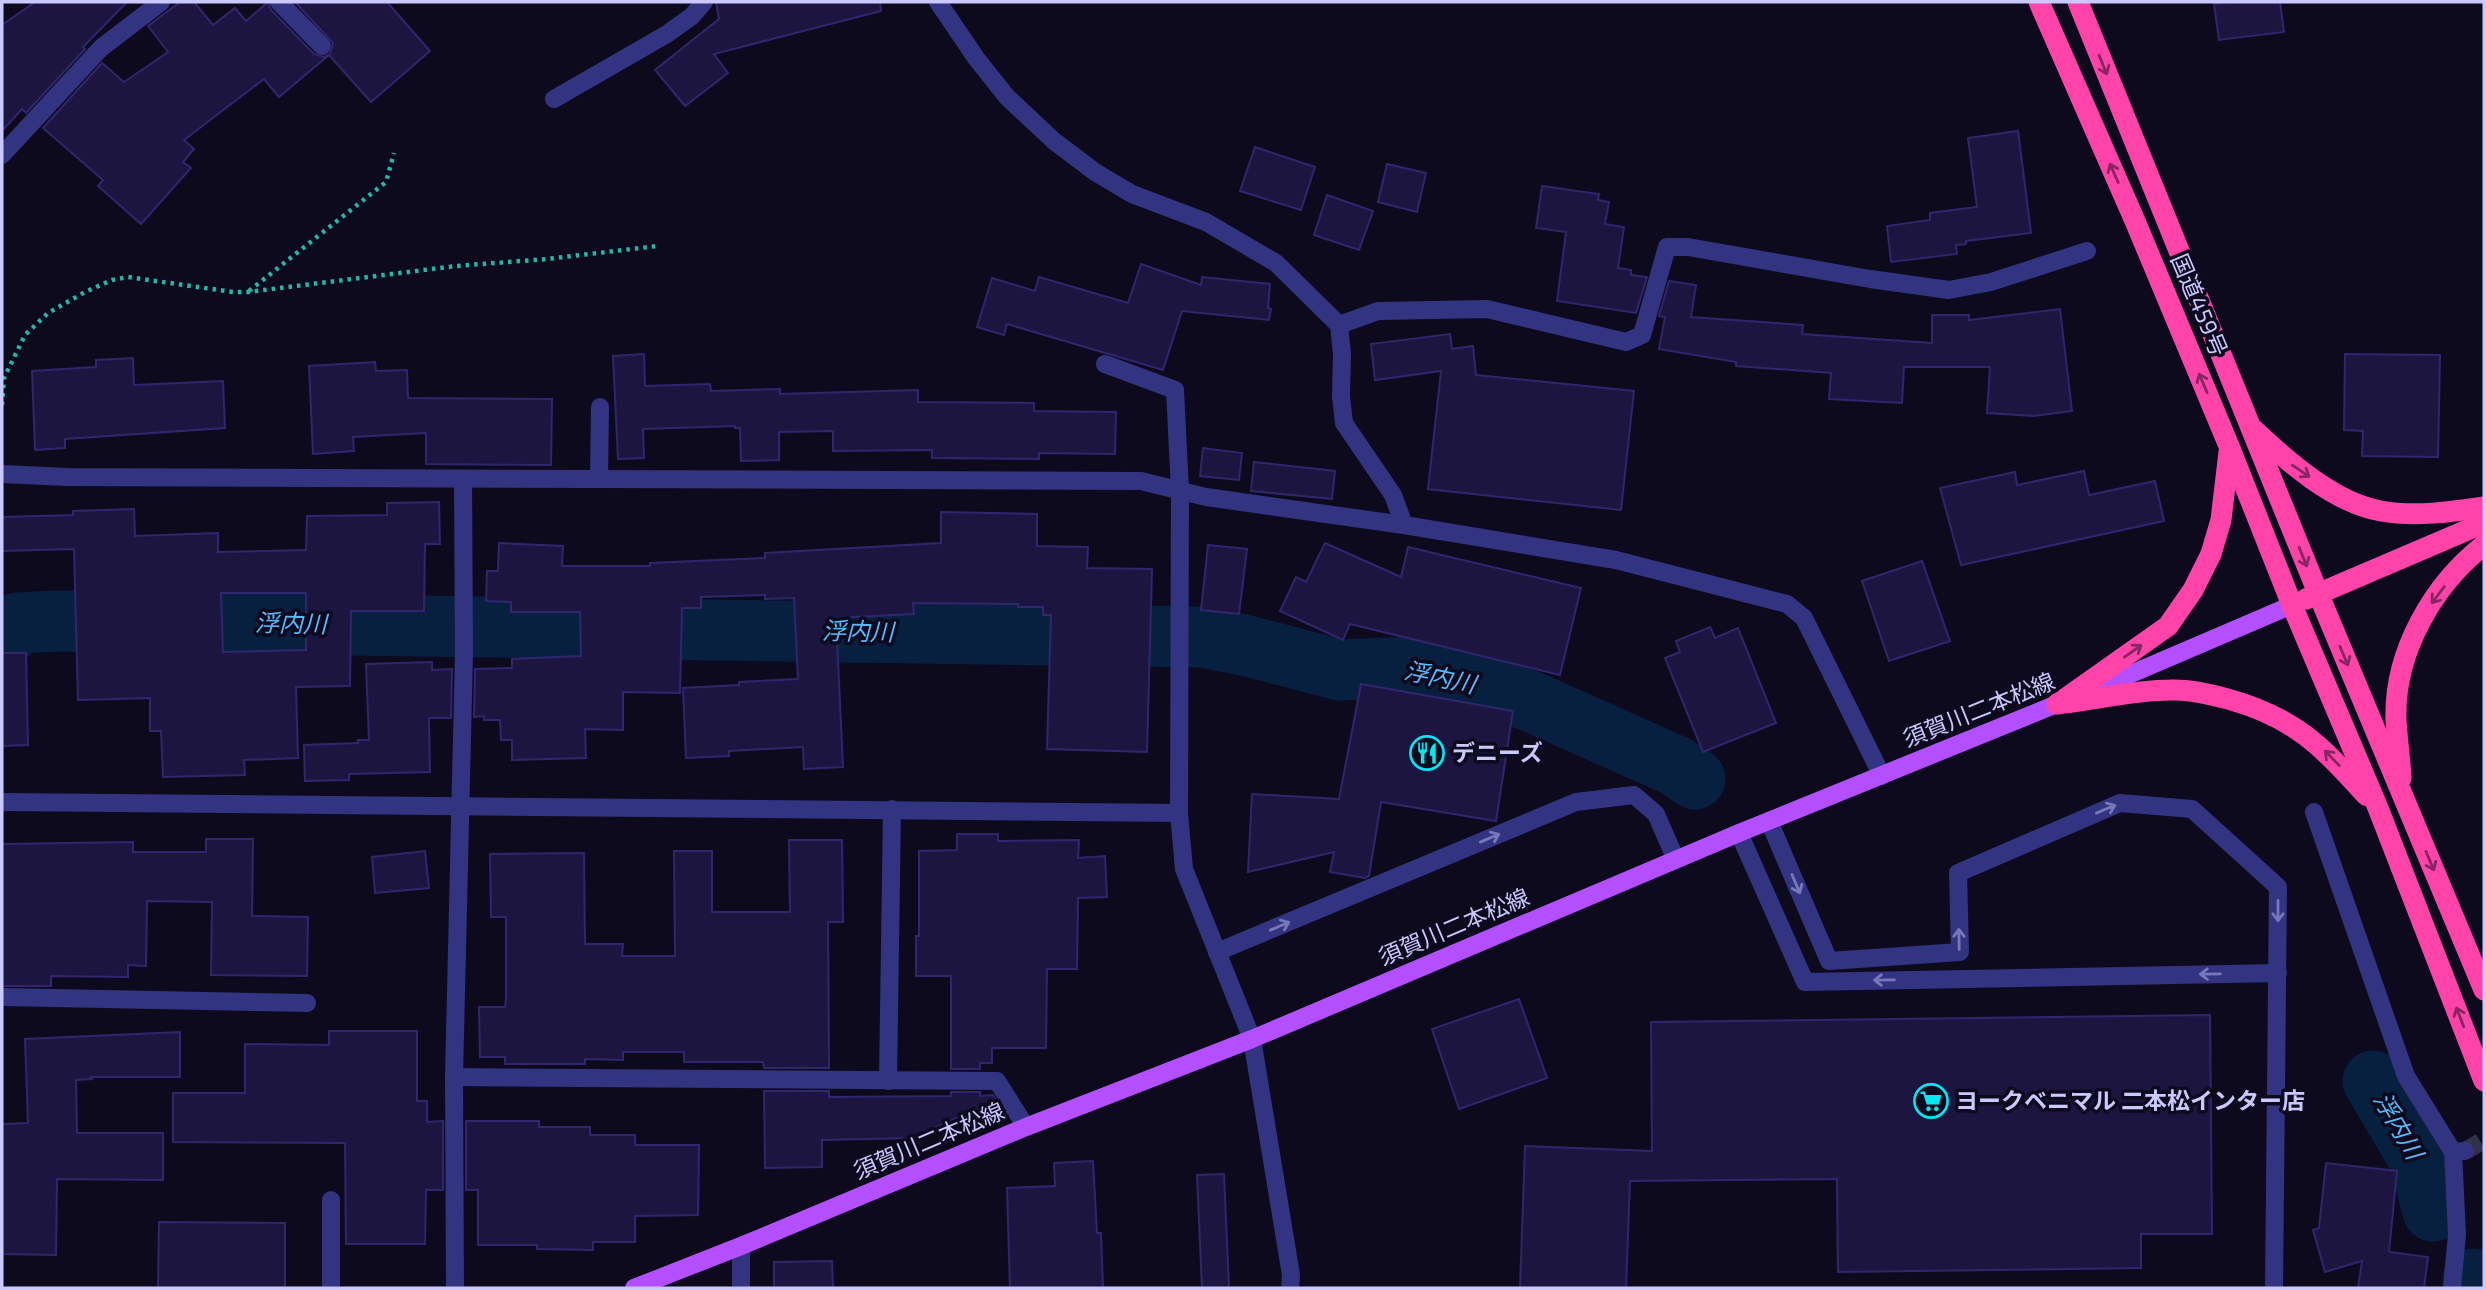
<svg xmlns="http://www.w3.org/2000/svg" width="2486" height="1290" viewBox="0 0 2486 1290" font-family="'Exo 2','Noto Sans JP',sans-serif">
<rect width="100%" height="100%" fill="#0d0a1e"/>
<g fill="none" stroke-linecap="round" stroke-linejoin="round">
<g stroke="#072040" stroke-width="61">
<path d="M 2,640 L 18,623 L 58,621 L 1203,637 L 1244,645 L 1340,670 L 1410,667 L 1528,700 L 1676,766 L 1695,779"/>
<path d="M 2373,1081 L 2420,1160 L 2433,1211"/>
<path d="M 2473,1279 L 2478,1288"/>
</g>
</g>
<g fill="#1b1540" stroke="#30266e" stroke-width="2" fill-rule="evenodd">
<path d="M 35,2 L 127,2 L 83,47 L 85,49 L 26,113 L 22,109 L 2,131 L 2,25 Z"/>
<path d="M 180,2 L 194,2 L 213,25 L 235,8 L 246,21 L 268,2 L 271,10 L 314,54 L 324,57 L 330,54 L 333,43 L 295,2 L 387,2 L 430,51 L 371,102 L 329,55 L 279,97 L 264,79 L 184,140 L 194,149 L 183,162 L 191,168 L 141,224 L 98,186 L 103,180 L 43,128 L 102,63 L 124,82 L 168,52 L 148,26 Z"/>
<path d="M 716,2 L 880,2 L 881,11 L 714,54 L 728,73 L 685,106 L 655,70 L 719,19 Z"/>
<path d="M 2230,2 L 2280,2 L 2284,32 L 2219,40 L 2214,4 Z"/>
<path d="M 2018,131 L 2031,233 L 1966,241 L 1966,244 L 1956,245 L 1957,254 L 1891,262 L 1887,226 L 1930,220 L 1930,213 L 1977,207 L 1968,138 Z"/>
<path d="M 1255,147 L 1315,167 L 1301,210 L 1240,191 Z"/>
<path d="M 1387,164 L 1426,173 L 1417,212 L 1378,202 Z"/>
<path d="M 1542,186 L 1599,194 L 1598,200 L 1609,202 L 1605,224 L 1624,227 L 1618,268 L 1631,270 L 1631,275 L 1647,277 L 1636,313 L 1557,301 L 1566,232 L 1536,228 Z"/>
<path d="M 1327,195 L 1373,211 L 1359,250 L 1314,235 Z"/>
<path d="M 1141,264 L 1201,285 L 1202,277 L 1270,284 L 1268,308 L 1271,309 L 1269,320 L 1182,311 L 1163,370 L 1007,324 L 1004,335 L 977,327 L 992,278 L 1035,291 L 1039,277 L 1128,303 Z"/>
<path d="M 1669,281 L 1696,285 L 1691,317 L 1803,325 L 1802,334 L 1932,343 L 1932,315 L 1969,315 L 1969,320 L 2060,309 L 2072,411 L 2034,416 L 1987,413 L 1990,367 L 1904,367 L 1902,403 L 1829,399 L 1831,373 L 1736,366 L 1736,362 L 1659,349 L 1665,317 L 1659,316 Z"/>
<path d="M 1450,334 L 1452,349 L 1473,346 L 1476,375 L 1634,391 L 1621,510 L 1428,489 L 1441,371 L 1375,380 L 1371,344 Z"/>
<path d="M 644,354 L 645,386 L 710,384 L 711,391 L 780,389 L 780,394 L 918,390 L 918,402 L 1034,403 L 1034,411 L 1116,412 L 1115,454 L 1039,453 L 1039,459 L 932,458 L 932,450 L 833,451 L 833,431 L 779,432 L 779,460 L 741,461 L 740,428 L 735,428 L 735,426 L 643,429 L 644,458 L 618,459 L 613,356 Z"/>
<path d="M 2345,354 L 2440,355 L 2438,457 L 2362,456 L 2363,431 L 2344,430 Z"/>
<path d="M 133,358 L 134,385 L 223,381 L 225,428 L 65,439 L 65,448 L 35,450 L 32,371 L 96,367 L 96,360 Z"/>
<path d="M 375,362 L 376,371 L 407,370 L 408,398 L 552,399 L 551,465 L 426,464 L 426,433 L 353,437 L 354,451 L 313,454 L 309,366 Z"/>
<path d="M 1203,448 L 1242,453 L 1239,480 L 1200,476 Z"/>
<path d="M 1254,462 L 1335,471 L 1332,499 L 1251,491 Z"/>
<path d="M 2084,471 L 2089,495 L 2155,481 L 2164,521 L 1961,565 L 1940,488 L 2015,472 L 2017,485 Z"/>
<path d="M 439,502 L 440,544 L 425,544 L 424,611 L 351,611 L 350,686 L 296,687 L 298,758 L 244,760 L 245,775 L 163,777 L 161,731 L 150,731 L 150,698 L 78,700 L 74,549 L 2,551 L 2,517 L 73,515 L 73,511 L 134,509 L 135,536 L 218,533 L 218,552 L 306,550 L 307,516 L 387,515 L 387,503 ZM 221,593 L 306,593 L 306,650 L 223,652 Z"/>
<path d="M 941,512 L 1037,514 L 1037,546 L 1088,547 L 1087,568 L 1152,569 L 1147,752 L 1047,749 L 1051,615 L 1043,615 L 1043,607 L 1018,607 L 1018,604 L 913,603 L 914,614 L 836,618 L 843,767 L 804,769 L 803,747 L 729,751 L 729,756 L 686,758 L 683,688 L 739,685 L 739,682 L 798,679 L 794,598 L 765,599 L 765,595 L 701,597 L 701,608 L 682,608 L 680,693 L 623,692 L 623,730 L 585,729 L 586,758 L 512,760 L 512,740 L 501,740 L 500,720 L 484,720 L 484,716 L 474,717 L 475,669 L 512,668 L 512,659 L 581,656 L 580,612 L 511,612 L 511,602 L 486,601 L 487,571 L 498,571 L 499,543 L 563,546 L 562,566 L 650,566 L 650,563 L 765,558 L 765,553 L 941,543 Z"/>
<path d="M 1325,543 L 1401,577 L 1408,547 L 1581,588 L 1560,675 L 1350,624 L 1343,640 L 1280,611 L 1296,577 L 1306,582 Z"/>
<path d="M 1208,545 L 1247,549 L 1239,614 L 1201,610 Z"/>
<path d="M 1922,561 L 1950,641 L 1889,661 L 1862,581 Z"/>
<path d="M 1710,627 L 1715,638 L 1738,628 L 1776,723 L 1703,752 L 1665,658 L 1680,652 L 1676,641 Z"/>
<path d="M 2,653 L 26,653 L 28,745 L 2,746 Z"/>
<path d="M 432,662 L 432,670 L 452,669 L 451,718 L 429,718 L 430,772 L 349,774 L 349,780 L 305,781 L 304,745 L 358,743 L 358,740 L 369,740 L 366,664 Z"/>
<path d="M 1361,684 L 1513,711 L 1496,821 L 1381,802 L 1369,876 L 1365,878 L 1330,872 L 1334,852 L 1248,872 L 1252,794 L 1339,799 Z"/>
<path d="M 957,834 L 998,834 L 998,841 L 1079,840 L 1078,858 L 1105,856 L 1107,897 L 1078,898 L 1077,969 L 1047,969 L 1046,1048 L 992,1048 L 992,1063 L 980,1063 L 980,1069 L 951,1069 L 951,976 L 916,976 L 916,936 L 919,936 L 919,851 L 957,850 Z"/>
<path d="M 206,839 L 253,839 L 252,916 L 308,917 L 307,976 L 211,975 L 212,902 L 147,901 L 146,966 L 128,965 L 128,977 L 51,976 L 51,986 L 2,986 L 2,844 L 133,842 L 133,852 L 206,852 Z"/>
<path d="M 789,840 L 842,840 L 843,922 L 828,922 L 829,1068 L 764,1068 L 763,1062 L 684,1062 L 684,1052 L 623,1052 L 623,1060 L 585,1059 L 585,1064 L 505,1064 L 505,1057 L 480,1057 L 479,1007 L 505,1007 L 506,999 L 506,917 L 491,917 L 490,854 L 584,853 L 585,944 L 623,944 L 622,956 L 675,956 L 674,851 L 712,851 L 712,912 L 790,912 Z"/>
<path d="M 425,851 L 429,888 L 375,893 L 372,857 Z"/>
<path d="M 1519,999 L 1547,1078 L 1459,1109 L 1432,1029 Z"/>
<path d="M 2210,1015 L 2212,1234 L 2141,1234 L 2141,1268 L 1838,1272 L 1837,1179 L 1630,1181 L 1626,1288 L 1520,1288 L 1525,1146 L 1652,1151 L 1651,1022 Z"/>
<path d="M 329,1031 L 417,1031 L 417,1101 L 427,1101 L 427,1122 L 443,1121 L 443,1190 L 426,1190 L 425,1244 L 346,1244 L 345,1143 L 173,1142 L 173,1093 L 245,1093 L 245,1044 L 329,1045 Z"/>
<path d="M 180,1032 L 180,1077 L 91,1077 L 92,1079 L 76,1080 L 77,1133 L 163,1133 L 163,1180 L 57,1179 L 56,1255 L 2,1254 L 2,1124 L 28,1123 L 25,1039 Z"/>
<path d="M 764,1091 L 829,1091 L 829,1097 L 951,1096 L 951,1092 L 980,1092 L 980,1096 L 993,1095 L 996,1101 L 911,1138 L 822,1140 L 822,1167 L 765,1168 Z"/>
<path d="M 466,1121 L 539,1121 L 539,1127 L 590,1127 L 590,1135 L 635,1135 L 635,1145 L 699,1145 L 698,1215 L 635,1216 L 635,1242 L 593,1242 L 593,1250 L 537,1249 L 537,1245 L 478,1245 L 478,1190 L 466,1190 Z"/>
<path d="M 1093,1161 L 1097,1233 L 1101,1233 L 1103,1288 L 1010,1288 L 1007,1188 L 1055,1186 L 1054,1163 Z"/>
<path d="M 2326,1163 L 2397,1171 L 2389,1252 L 2428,1257 L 2424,1288 L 2358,1288 L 2362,1261 L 2325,1272 L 2313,1230 L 2319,1228 Z"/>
<path d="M 1224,1174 L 1229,1288 L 1202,1288 L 1197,1175 Z"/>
<path d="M 159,1222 L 285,1223 L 285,1288 L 158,1288 Z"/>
<path d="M 832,1261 L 833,1288 L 774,1288 L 774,1262 Z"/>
</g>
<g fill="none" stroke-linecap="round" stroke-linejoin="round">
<path stroke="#33304b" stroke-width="18" stroke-dasharray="18 9" stroke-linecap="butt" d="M 2465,1151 L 2484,1140"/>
<g stroke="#25b6a5" stroke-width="4.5" stroke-dasharray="3.5 5" stroke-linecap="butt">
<path d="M 249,291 L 386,182 L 394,153"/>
<path d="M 2,405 L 4,378 L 25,335 L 48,313 L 85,292 L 112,280 L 128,277 L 233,292 L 248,292 L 456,266 L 547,259 L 657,246"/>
</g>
<g stroke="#323481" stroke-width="18">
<path d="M 279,2 L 322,46"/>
<path d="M 938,2 L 976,58 L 1007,97 L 1054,141 L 1095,172 L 1132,194 L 1206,222 L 1276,263 L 1339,325 L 1342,354 L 1341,396 L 1344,423 L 1393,495 L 1404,525"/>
<path d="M 554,99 L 667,34 L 692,16 L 704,2"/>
<path d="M 2,155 L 101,48 L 161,2"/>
<path d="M 1339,325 L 1378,311 L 1487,309 L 1626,342 L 1642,335 L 1667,247 L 1688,247 L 1870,279 L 1949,290 L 1991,282 L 2087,251"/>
<path d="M 1105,364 L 1175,390 L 1180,491 L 1179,813 L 1184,869 L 1252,1039 L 1291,1275 L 1290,1288"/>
<path d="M 2,474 L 67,477 L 1141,481 L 1206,497 L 1404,525 L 1616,560 L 1787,604 L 1804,618 L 1882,776"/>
<path d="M 599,479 L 600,407"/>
<path d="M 2,802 L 1179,813"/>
<path d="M 2314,812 L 2406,1076 L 2453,1152"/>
<path d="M 1769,821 L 1829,961 L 1960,952 L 1958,873 L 2120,803 L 2192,809 L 2278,887 L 2274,1288"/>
<path d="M 1739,833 L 1805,982 L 2278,973"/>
<path d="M 1217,952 L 1576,802 L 1634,795 L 1656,814 L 1676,860"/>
<path d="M 2,997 L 307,1003"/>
<path d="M 454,1077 L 997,1081 L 1026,1127"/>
<path d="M 888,1081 L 892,809"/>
<path d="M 331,1288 L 331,1200"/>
<path d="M 455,1288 L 454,1077 L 464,652 L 463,479"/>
<path d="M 741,1288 L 741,1246"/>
<path d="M 2452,1288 L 2457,1234 L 2453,1152 L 2465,1151"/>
</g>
<path stroke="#b34fff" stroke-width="18" d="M 634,1288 L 741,1246 L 1026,1127 L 1252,1039 L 1739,833 L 2131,674 L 2292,605"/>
<g stroke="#ff43a8" stroke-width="21">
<path d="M 2039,2 L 2135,221 L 2229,446 L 2292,605 L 2378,808 L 2484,1081"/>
<path d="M 2078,2 L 2318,593 L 2484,990"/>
<path d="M 2254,430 C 2287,461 2334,503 2381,511 C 2415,517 2450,512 2484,507"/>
<path d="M 2306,599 L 2484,523"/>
<path d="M 2059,703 L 2168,626 L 2193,590 L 2211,554 L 2221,520 L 2229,452"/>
<path d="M 2057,704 C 2093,700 2135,690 2170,690 C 2190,689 2210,694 2228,699 C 2296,718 2321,746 2367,796"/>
<path d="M 2401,778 C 2400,759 2397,739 2396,719 C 2394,652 2433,585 2484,545"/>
</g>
</g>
<defs><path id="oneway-shaft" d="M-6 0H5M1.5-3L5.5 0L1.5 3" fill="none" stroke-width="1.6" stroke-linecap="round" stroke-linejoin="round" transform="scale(1.75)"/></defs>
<g stroke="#862663">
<use href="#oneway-shaft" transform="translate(2103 65) rotate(68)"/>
<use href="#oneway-shaft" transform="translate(2114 173) rotate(-114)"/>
<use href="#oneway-shaft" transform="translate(2203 383) rotate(-113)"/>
<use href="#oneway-shaft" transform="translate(2301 471) rotate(34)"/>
<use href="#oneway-shaft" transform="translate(2303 557) rotate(68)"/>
<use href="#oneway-shaft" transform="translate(2438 595) rotate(127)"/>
<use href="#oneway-shaft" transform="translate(2133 651) rotate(-35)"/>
<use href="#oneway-shaft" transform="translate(2344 656) rotate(67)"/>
<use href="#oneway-shaft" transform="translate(2332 758) rotate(-134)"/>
<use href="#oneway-shaft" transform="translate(2430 861) rotate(67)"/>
<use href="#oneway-shaft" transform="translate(2460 1017) rotate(-111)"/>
</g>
<g stroke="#7777ba">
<use href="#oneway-shaft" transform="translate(2106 809) rotate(-23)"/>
<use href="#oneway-shaft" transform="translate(1490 838) rotate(-23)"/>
<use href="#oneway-shaft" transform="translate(1796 884) rotate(67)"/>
<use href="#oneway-shaft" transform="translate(2278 911) rotate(90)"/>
<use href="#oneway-shaft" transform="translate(1280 926) rotate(-23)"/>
<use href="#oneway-shaft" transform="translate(1959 939) rotate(-91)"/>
<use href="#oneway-shaft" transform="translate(2210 974) rotate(179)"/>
<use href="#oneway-shaft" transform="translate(1884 980) rotate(179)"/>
</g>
<defs>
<g id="restaurant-ring" transform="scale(1.75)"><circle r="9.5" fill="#0d0a1e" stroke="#00e9f3" stroke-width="1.5"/><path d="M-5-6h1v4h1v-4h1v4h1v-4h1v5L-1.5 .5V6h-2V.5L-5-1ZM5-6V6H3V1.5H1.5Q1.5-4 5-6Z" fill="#00e9f3"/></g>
<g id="supermarket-ring" transform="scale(1.75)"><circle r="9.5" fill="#0d0a1e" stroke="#00e9f3" stroke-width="1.5"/><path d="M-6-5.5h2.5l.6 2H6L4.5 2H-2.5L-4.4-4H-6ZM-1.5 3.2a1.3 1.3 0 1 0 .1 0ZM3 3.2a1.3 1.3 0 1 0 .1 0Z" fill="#00e9f3"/></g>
</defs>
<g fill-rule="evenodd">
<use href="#restaurant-ring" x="1427" y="753"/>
<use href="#supermarket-ring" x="1931" y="1101"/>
</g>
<g text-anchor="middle" stroke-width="7" stroke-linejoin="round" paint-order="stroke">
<g font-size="23" fill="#cbc8ff" stroke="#0d0a1e">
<text transform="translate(2199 305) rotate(67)" y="8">国道459号</text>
<text transform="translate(1979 710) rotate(-22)" y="8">須賀川二本松線</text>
<text transform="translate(1454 927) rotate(-23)" y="8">須賀川二本松線</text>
<text transform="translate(929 1141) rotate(-23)" y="8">須賀川二本松線</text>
</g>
<g font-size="23" font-weight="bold" fill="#cbc8ff" stroke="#0d0a1e" text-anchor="start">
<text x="1452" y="761">デニーズ</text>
<text x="1955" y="1109">ヨークベニマル 二本松インター店</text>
</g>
<g font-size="24" font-style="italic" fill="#56bbff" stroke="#0d0a1e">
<text transform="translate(291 624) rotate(1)" y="8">浮内川</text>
<text transform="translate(858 632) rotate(1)" y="8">浮内川</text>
<text transform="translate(1440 678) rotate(12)" y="8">浮内川</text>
<text transform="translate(2398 1126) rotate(60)" y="8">浮内川</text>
</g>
</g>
<rect width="2486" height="1290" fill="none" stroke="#cbc8ff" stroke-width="7"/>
</svg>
